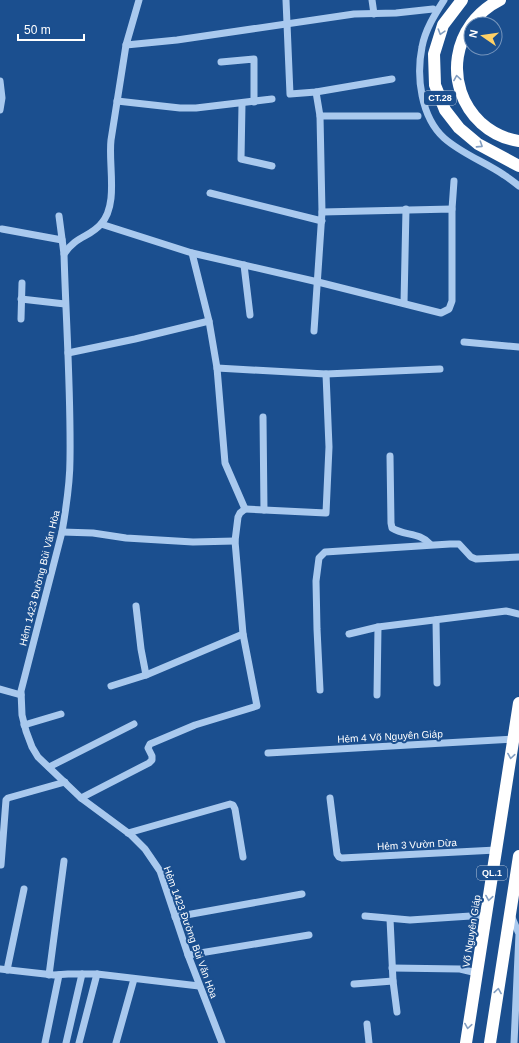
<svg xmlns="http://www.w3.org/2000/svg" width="519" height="1043" viewBox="0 0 519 1043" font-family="Arial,sans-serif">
<rect width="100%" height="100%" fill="#1b4f8f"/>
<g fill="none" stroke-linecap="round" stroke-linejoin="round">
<g stroke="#a9c9ee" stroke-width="7">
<path d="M 139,0 L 126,45 L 111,140 C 108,165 119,204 101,224 C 90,237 76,236 64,254 C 66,323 71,391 70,459 C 70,484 66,509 62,532 L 21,691 L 22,715 L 26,731 L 32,747 L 38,757 L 81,798 L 131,835 L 145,849 L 160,871 L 188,955 L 222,1043"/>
<path d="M 286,0 L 290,94 L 316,92 L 392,79"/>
<path d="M 372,0 L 374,14"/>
<path d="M 444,0 C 435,14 425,30 422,47 C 416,77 421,117 444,138 C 462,154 485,162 504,175 C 509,178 514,182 519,186"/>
<path d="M 126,45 L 177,40 L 354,14 L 396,13 L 433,9"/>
<path d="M 221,62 L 254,59 L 254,102"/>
<path d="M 0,81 L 2,98 L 0,110"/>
<path d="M 316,92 L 320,116"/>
<path d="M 117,101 L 180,108 L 196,108 L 272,99"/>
<path d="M 242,104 L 241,159 L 272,166"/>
<path d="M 210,193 L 322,221"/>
<path d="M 452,209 L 454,181"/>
<path d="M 59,216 L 64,254"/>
<path d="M 101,224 L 192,253 L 318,282 L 441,313 L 449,309 L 452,301 L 452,209 L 322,212"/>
<path d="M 2,229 L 62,240"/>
<path d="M 244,265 L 250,315"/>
<path d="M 21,299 L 65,304"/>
<path d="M 404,303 L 406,209"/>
<path d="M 21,319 L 22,283"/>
<path d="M 314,331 L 322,212 L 320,116 L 418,116"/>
<path d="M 464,342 L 519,347"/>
<path d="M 68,353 L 135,339 L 209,321"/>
<path d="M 217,368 L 326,374 L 440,369"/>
<path d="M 263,417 L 264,510"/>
<path d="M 390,456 L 391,523 L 392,528 C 404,536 420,532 430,544"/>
<path d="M 245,509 L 326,513 L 329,447 L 326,374"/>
<path d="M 62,532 L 93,533 L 126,538 L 193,542 L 235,541"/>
<path d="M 136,606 L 141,649 L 146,675"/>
<path d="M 436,620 L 437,683"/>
<path d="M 349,634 L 378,627 L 506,611 L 519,614"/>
<path d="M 111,686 L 146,675 L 243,634"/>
<path d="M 0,689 L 21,695"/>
<path d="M 320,690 L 317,629 L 316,581 L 319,558 L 325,552 L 450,544 L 459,544 L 471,557 L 476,559 L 519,557"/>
<path d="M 377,695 L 378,627"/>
<path d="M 24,725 L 61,714"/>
<path d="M 268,753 L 513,739"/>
<path d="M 49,767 L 134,724"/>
<path d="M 81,798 L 149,763 L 152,760 L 152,756 L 148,748 L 150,744 L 195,725 L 257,706 L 243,634 L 235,541 L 238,517 L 240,513 L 245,509 L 225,463 L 217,368 L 209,321 L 192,253"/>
<path d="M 330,798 L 337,854 L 339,857 L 342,858 L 496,850"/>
<path d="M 128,833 L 230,804 L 233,805 L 235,809 L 243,857"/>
<path d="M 1,865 L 6,800 L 8,798 L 65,782"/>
<path d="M 511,915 L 519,934 L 514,1043"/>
<path d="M 365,916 L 410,920 L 486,915"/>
<path d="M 175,917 L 302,894"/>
<path d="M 390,919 L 393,981 L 397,1012"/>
<path d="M 188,955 L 309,935"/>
<path d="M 392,968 L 460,969 L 477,973"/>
<path d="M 0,969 L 54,975 L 68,974 L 97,974 L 199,986"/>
<path d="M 7,970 L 24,889"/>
<path d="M 49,975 L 64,861"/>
<path d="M 354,984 L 393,981"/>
<path d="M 367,1024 L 369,1043"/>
<path d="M 45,1043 L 59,975"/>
<path d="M 66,1043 L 82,974"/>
<path d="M 79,1043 L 97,974"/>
<path d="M 116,1043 L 134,979"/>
</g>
<g stroke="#fff" stroke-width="12">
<path d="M 462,0 L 443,25 L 434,54 L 435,85 L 445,110 L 459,128 L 478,144 L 519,166"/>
<path d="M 500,0 C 452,24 442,86 481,123 C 491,132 505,139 519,141"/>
<path d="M 466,1043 L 519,703"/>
<path d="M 490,1043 L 519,856"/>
</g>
</g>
<defs><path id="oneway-chevron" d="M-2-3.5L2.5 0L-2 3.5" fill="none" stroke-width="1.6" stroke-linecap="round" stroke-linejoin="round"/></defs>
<g stroke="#829ec1">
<use href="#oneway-chevron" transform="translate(441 32) rotate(107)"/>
<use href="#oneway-chevron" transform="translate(457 78) rotate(-99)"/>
<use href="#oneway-chevron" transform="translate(480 145) rotate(33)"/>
<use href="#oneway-chevron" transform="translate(511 756) rotate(99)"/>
<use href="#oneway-chevron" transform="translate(489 898) rotate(99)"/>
<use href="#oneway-chevron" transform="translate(498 991) rotate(-81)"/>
<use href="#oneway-chevron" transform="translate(468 1026) rotate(99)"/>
</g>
<g text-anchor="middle" stroke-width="4" stroke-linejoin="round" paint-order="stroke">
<g fill="#1b4f8f" stroke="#bbcadd" stroke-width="1">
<rect x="424" y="91" width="32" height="14" rx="3"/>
<rect x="477" y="866" width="30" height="14" rx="3"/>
</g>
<g font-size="9" font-weight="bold" fill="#fff">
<text x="440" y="101">CT.28</text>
<text x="492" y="876">QL.1</text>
</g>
<g font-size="10" fill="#fff" stroke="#1b4f8f">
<text transform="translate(39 578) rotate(-76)" y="4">Hẻm 1423 Đường Bùi Văn Hòa</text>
<text transform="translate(390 736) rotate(-3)" y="4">Hẻm 4 Võ Nguyên Giáp</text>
<text transform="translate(417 844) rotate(-3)" y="4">Hẻm 3 Vườn Dừa</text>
<text transform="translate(471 931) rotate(-81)" y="4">Võ Nguyên Giáp</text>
<text transform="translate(191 932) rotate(70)" y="4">Hẻm 1423 Đường Bùi Văn Hòa</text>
</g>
</g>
<g transform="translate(483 36) rotate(283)"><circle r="19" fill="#1b4f8f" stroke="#7695bc"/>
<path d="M0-3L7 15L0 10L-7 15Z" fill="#ffd166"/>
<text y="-6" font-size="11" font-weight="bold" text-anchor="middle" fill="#ffffff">N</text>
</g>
<path d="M18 34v6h66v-6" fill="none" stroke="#ffffff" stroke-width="2"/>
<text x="24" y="34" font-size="12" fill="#ffffff" stroke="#1b4f8f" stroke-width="3" paint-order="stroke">50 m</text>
</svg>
